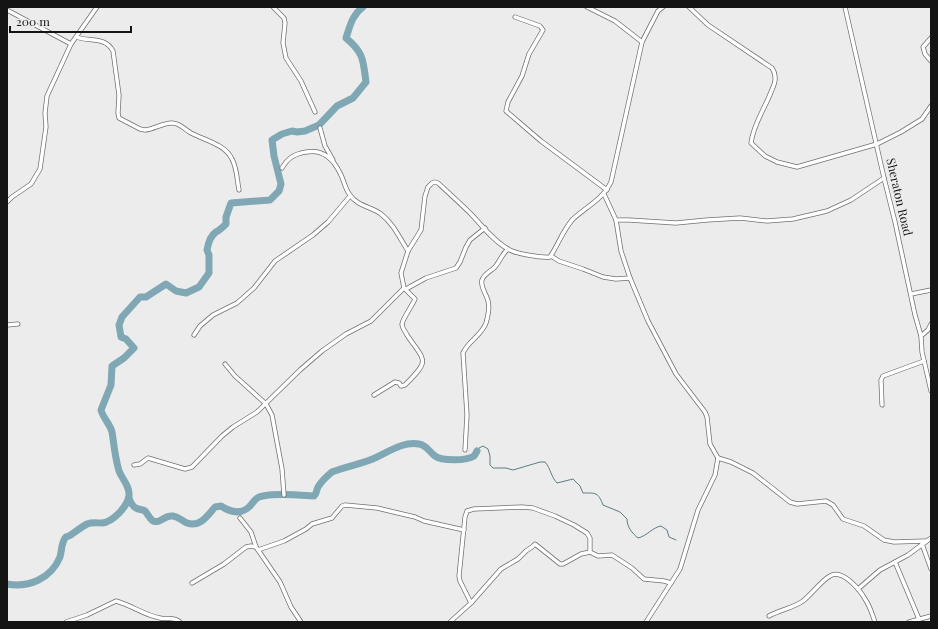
<svg xmlns="http://www.w3.org/2000/svg" width="938" height="629" viewBox="0 0 938 629" font-family="'Playfair Display',serif">
<rect width="100%" height="100%" fill="#ececed"/>
<g fill="none" stroke-linecap="round" stroke-linejoin="round">
<path stroke="#5f7c84" stroke-width="1" d="M 477,451 L 479,448 L 483,446 L 488,449 L 490,456 L 490,465 L 493,468 L 506,468 L 513,470 L 540,462 L 545,462 C 551,469 551,477 557,483 L 573,479 L 580,486 L 583,493 C 596,493 598,492 603,505 L 620,512 L 627,519 C 627,527 632,533 638,538 C 647,536 653,527 661,526 L 667,530 L 669,537 L 676,540"/>
<g stroke="#7fa8b4" stroke-width="7">
<path d="M 129,498 C 130,501 133,507 136,508 C 139,510 142,509 145,511 C 149,515 151,524 159,521 C 164,519 167,515 173,516 C 179,517 182,521 187,523 C 200,528 208,515 215,507 L 221,506 C 230,512 240,515 249,507 C 254,502 255,497 263,496 C 279,493 297,495 314,496 C 317,493 316,491 318,487 C 321,482 327,476 332,472 C 344,467 357,465 370,460 C 386,454 401,441 419,444 C 427,445 429,452 435,456 C 441,461 467,461 474,456 C 475,455 476,453 477,451"/>
<path d="M 7,584 C 28,588 51,579 60,557 C 62,551 61,542 66,537 C 68,536 70,536 72,534 C 77,531 81,527 87,524 C 92,522 97,523 102,523 C 113,522 127,507 129,496 C 130,486 122,479 119,471 C 115,458 114,444 112,432 C 110,424 103,418 101,410 L 111,385 L 112,366 L 124,358 L 134,348 L 126,339 L 121,337 L 119,325 L 122,317 L 140,297 L 146,297 L 166,284 L 176,291 L 186,293 L 199,287 L 209,273 L 209,255 L 207,250 C 208,244 210,236 216,232 C 220,230 222,228 226,224 L 226,217 L 231,203 L 270,200 L 279,191 L 281,184 L 274,156 L 272,140 L 282,134 L 292,131 L 297,132 L 305,131 L 319,125 L 337,106 L 353,98 L 366,82 C 363,60 364,53 346,38 C 350,26 352,15 363,7"/>
</g>
<g stroke="#717172" stroke-width="5">
<g id="street">
<path d="M 273,7 L 284,18 L 285,23 L 283,43 L 286,58 L 301,81 L 315,112"/>
<path d="M 587,7 L 615,21 L 642,42"/>
<path d="M 689,7 L 708,25 L 772,68 C 774,71 775,73 775,77 C 776,82 773,87 771,92 C 765,108 753,125 751,143 L 765,156 L 777,162 L 797,167 L 877,144 L 901,132 L 922,119 L 931,106"/>
<path d="M 845,7 L 884,178 L 895,222 L 915,315 L 921,336 L 922,352 L 931,391"/>
<path d="M 7,10 L 71,44"/>
<path d="M 515,17 L 540,26 L 543,30 L 529,54 L 522,76 L 508,102 L 506,111 L 541,141 L 607,190"/>
<path d="M 76,37 C 89,42 105,36 113,51 L 119,95 L 118,113 L 119,118 L 140,129 L 145,130 C 154,129 163,123 172,123 C 180,123 184,129 191,133 C 204,140 225,144 232,159 C 237,168 237,180 239,190"/>
<path d="M 931,38 L 923,47 L 925,54 L 931,61"/>
<path d="M 320,128 L 325,146 L 333,160"/>
<path d="M 282,168 C 288,158 294,154 306,152 C 322,149 333,158 340,173 C 344,180 345,189 350,195 C 357,206 372,207 381,214 C 394,224 400,239 408,251"/>
<path d="M 604,194 L 616,220 L 621,251 L 630,278 L 648,321 L 676,374 L 705,412 L 707,417 L 710,444 L 718,458 L 715,475 L 698,510 L 680,569 L 646,622"/>
<path d="M 7,202 L 12,197 L 31,184 L 40,169 L 46,127 L 45,113 L 47,96 L 71,44 L 97,7"/>
<path d="M 616,220 L 629,220 L 676,223 L 707,220 L 740,218 L 767,221 L 793,219 L 827,211 L 851,200 L 884,178"/>
<path d="M 551,256 L 559,261 L 583,269 L 603,277 L 616,279 L 630,278"/>
<path d="M 406,289 L 426,278 L 456,268 L 460,262 L 466,247 L 470,240 L 485,228"/>
<path d="M 911,294 L 931,290"/>
<path d="M 7,325 L 18,324"/>
<path d="M 194,335 L 200,326 L 213,315 L 237,303 L 254,288 L 275,261 L 313,235 L 328,222 L 350,196"/>
<path d="M 921,336 L 928,330 L 931,324"/>
<path d="M 225,364 L 235,376 L 266,404 L 272,415 L 282,469 L 284,495"/>
<path d="M 374,395 L 395,382 L 399,383 L 401,386 L 405,385 C 431,359 425,362 407,335 C 405,331 402,328 402,324 C 403,318 412,306 415,299 L 404,288"/>
<path d="M 882,405 L 881,380 L 883,376 L 924,361"/>
<path d="M 465,450 L 467,415 L 463,353 C 468,341 482,335 486,323 C 488,316 490,308 488,301 C 487,295 480,287 482,280 C 484,274 491,271 495,267 C 500,261 502,254 508,249"/>
<path d="M 718,458 L 731,462 L 753,473 L 790,502 L 797,504 L 826,501 L 833,505 L 843,519 L 864,526 L 884,540 L 894,542 L 926,541"/>
<path d="M 134,465 L 140,464 L 148,458 L 185,469 L 192,467 L 222,436 L 233,427 L 257,412 L 300,370 L 322,351 L 346,334 L 371,321 L 404,288 L 401,273 L 408,251 L 421,230 L 425,196 L 428,187 L 432,183 L 435,182 L 438,183 C 450,194 461,204 472,215 C 483,227 494,241 508,249 C 516,254 542,258 550,257 C 558,245 563,230 573,219 C 586,207 603,199 611,182 L 642,42 L 658,11 L 663,7"/>
<path d="M 240,518 L 251,532 L 256,547 L 280,582 L 291,607 L 301,622"/>
<path d="M 922,544 L 931,569"/>
<path d="M 258,550 L 284,541 L 306,529 L 312,524 L 332,518 L 342,506 L 345,505 L 377,508 L 415,517 L 424,521 L 464,530"/>
<path d="M 895,562 L 919,619"/>
<path d="M 192,583 L 224,564 L 246,547 L 251,546 L 256,547"/>
<path d="M 858,589 L 880,570 L 908,555 L 931,538"/>
<path d="M 471,603 L 460,581 L 459,576 L 465,517 L 467,511 L 474,509 L 522,507 L 533,508 L 555,516 L 574,525 L 587,533 L 590,538 L 590,552"/>
<path d="M 769,616 C 780,610 793,608 803,601 C 812,594 821,581 830,576 C 842,568 860,590 865,599 C 870,606 872,614 875,622"/>
<path d="M 66,622 L 87,615 L 116,601 C 131,605 144,615 160,618 C 167,620 173,616 180,622"/>
<path d="M 450,622 L 471,603 L 501,569 L 518,559 L 526,551 L 532,547 L 535,544 L 560,564 L 563,564 L 581,554 L 590,552 L 598,556 L 612,555 L 632,568 L 644,579 L 664,581 L 671,583"/>
<path d="M 909,622 L 931,616"/>
</g>
</g>
<use href="#street" stroke="#fff" stroke-width="3.5"/>
</g>
<g text-anchor="middle" stroke-width="3.5" stroke-linejoin="round" paint-order="stroke">
<g font-size="12" fill="#141414" stroke="#ececed">
<text transform="translate(899 197) rotate(77)" y="4">Sheraton Road</text>
</g>
</g>
<rect width="938" height="629" fill="none" stroke="#141414" stroke-width="16"/>
<path d="M10 26v6h121v-6" fill="none" stroke="#141414" stroke-width="2"/>
<text x="16" y="26" font-size="12" fill="#141414" stroke="#ececed" stroke-width="3" paint-order="stroke">200 m</text>
</svg>
